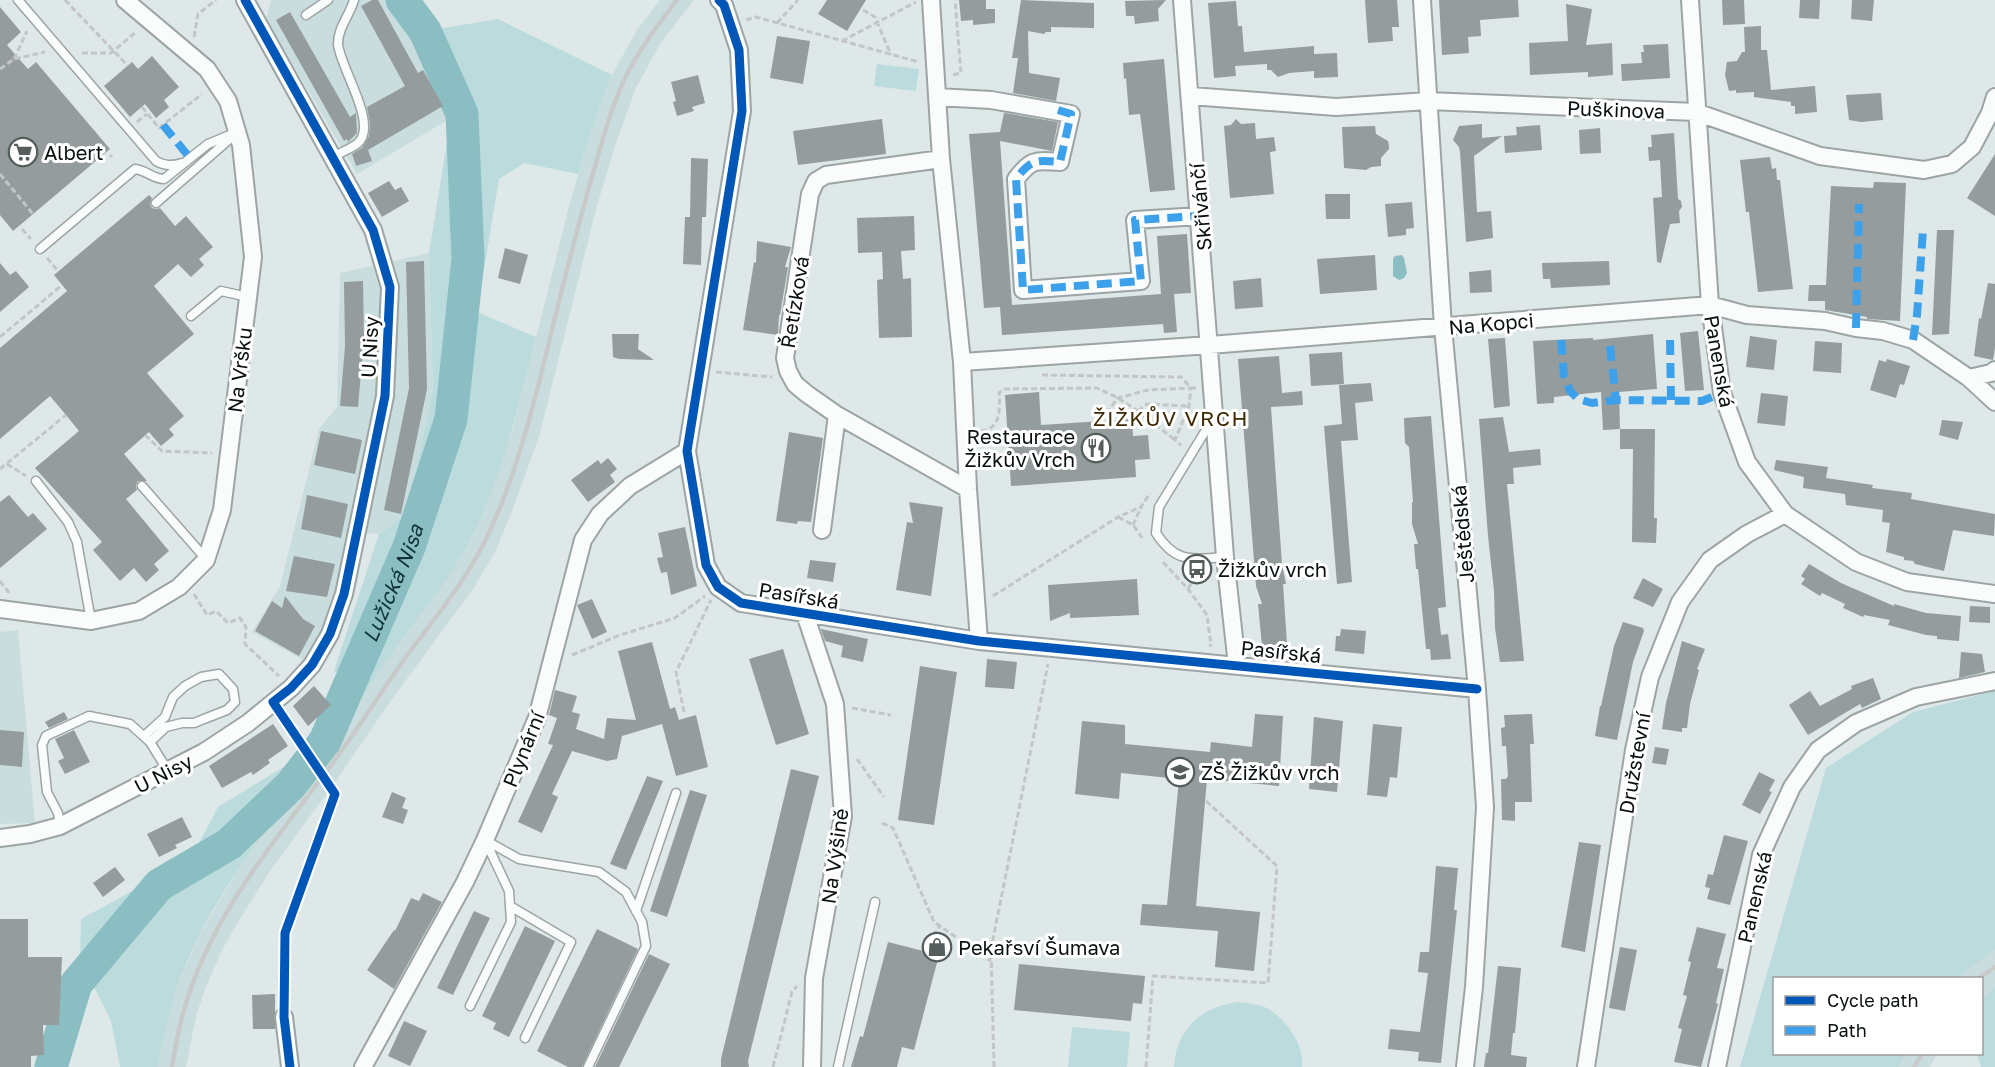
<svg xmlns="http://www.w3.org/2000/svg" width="1995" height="1067" font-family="'Golos Text',sans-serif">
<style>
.built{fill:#caddde}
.green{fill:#bbdbdd}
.water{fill:#8abec2}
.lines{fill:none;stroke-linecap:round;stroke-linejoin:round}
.river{stroke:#8abec2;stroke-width:33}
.building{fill:#959c9d}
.service-casing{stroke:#9da4a4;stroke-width:11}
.minor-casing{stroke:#9da4a4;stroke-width:20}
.path{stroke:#c4c6c6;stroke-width:3;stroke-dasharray:6 3;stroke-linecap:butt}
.service{stroke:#fafcfc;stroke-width:8}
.minor{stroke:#fafcfc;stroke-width:16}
.rail{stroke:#c8caca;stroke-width:4.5}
.quiet{stroke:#3ca1ea;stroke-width:8;stroke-dasharray:15 8;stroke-linecap:butt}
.cycleway-casing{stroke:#fff;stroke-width:13}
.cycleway{stroke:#0057b8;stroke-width:9}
.labels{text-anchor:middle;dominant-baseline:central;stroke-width:6;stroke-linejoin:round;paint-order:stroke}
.street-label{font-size:20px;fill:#0a1010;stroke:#fff}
.poi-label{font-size:20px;fill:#0a1010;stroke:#fff;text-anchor:start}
.neighbourhood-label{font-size:21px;letter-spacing:1.5px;fill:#3e2802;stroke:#fff}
.water-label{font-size:21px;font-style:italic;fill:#0f3336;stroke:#fff}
</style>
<rect width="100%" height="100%" fill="#dee8e9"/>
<path class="built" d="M271,0H389L414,33L450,108L451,118L357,174L266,19Z
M660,0H694L660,44L636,88L616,143L596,209L539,437L509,519L495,552L475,586L385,709L338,778L270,871L241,917L222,950L206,987L196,1016L186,1067H158L170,1009L181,977L198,938L218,903L247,855L316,763L363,693L452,571L470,540L484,509L513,429L570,202L590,134L612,75L637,30Z
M429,253L433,389L406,515L379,534L357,533L312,665L252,632L280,586L319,429L337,407L340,273Z
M18,630L35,823L0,824V632Z
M1995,950V987L1982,999V978H1960L1965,972Z
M1906,1054H1937L1930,1067H1899Z"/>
<path class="green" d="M498,19L612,75L590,134L578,174L524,163L499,179L477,312L536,337C519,405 503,476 470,540C450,580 419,615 393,652C366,689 342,727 315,764C265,831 210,899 180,979C170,1008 164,1037 158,1067H120L111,1021L95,989L80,966L81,919L191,859L218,807L310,751L345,675L334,671L379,534L406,515L433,389L429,253L451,118L450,108L414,33Z
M877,64L919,69L916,91L874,86Z
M1995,691V950L1965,972L1960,978H1774V1054H1906L1899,1067H1740L1826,768L1913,712Z
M1995,987V1067H1981L1977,1054H1982V999Z
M1238,1002C1248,1003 1261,1004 1270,1010C1288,1022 1304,1045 1302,1067H1174C1176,1029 1201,1007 1238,1002Z
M1072,1027L1130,1032L1127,1067H1068Z"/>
<path class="water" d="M1402,255L1404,258L1407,273L1404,278L1399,280L1393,276V259L1395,256Z"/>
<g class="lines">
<path class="river" id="s1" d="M51,1067L76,984L159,885L229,844L291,785L325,741L409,547L451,419L468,259L462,114L425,31L402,0"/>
</g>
<path class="building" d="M372,0H378L418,73L423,70L443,106L368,150L372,161L356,166L352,154L362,148L369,136L370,123L367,107L405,86L361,6Z
M827,0H866L847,31L818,14Z
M959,0H986V9H995V23L973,25V20L961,21Z
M1021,0L1094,3V28L1051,27V32H1046L1044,34L1028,31L1029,73L1060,78L1056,101L1013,93L1018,58H1012Z
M1166,0L1158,9L1159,21L1135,24L1134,16H1126L1125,1Z
M1365,0H1397L1399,27H1392L1393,41L1368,43Z
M1439,0H1518L1519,17L1480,20L1481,36L1468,37L1469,53L1442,55Z
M1722,0H1744L1745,24L1723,25Z
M1800,0H1820L1819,19L1799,18Z
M1852,0H1874L1872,21L1851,19Z
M1236,1L1238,26H1242L1244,52L1314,46V54L1337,53L1338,77L1314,78V71L1289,73L1278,77L1271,70H1267V64L1235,66L1236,76L1214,78L1208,3Z
M1566,4L1592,9L1586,45L1612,43L1613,75L1588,77V72L1530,75L1529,43L1568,41Z
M0,7L21,32L7,45L28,69L36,62L110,149L13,231L0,215Z
M290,12L350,117L356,113L357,133L348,142L347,139L344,141L276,20Z
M1761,26V50H1767L1771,90L1815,86L1817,112L1795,114V106H1791V102L1754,97V92L1736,93V90L1729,91L1725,75L1727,62L1737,61L1742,52H1745L1744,27Z
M777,36L810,41L803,84L770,78Z
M1668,44L1670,78L1622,81L1621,64L1642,63L1641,52H1644L1643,45Z
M152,56L179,87L164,100L169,107L156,118L145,104L130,117L104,86L132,62L138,69Z
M1164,59L1175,190L1150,192L1140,114L1129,115L1126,78L1124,79L1123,63Z
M698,75L705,103L692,107L694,111L677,116L673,102L676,101L671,82Z
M1881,93L1883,120L1861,122L1849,120L1846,95Z
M1004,113L1058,122L1052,151L1000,141L1012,305L1161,294L1157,236L1187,234L1191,293L1174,294L1177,332L1164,333L1163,324L1002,335L1000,307L984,308L969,134L1000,132Z
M882,119L886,154L798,165L793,131Z
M1236,119L1241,124L1255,123L1256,139L1274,137L1276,151L1270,152L1274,194L1230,198L1224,126L1231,125Z
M1482,124V138L1502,136L1474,156L1477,212L1491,211L1493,238L1466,242L1460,152L1459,147L1453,140L1459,126Z
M1540,125L1542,150L1505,153L1504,136L1517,135L1516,127Z
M1375,126L1376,134L1388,141L1389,146V149L1381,158V166L1371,167L1366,170L1344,168L1342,127Z
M1600,128L1601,153L1580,154L1579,130Z
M1674,133L1678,199L1681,201L1682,207L1679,211L1680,223L1670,224L1661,263L1657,262L1653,198L1662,197L1660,160L1649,161L1648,147H1652L1651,135Z
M1995,154V216L1967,198Z
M1770,157L1772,169L1776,168L1777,180H1780L1793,289L1758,292L1749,212H1746L1740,160Z
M691,158L708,159L706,217H702L701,265L683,264L685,217H690Z
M389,181L395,190L401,187L409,201L382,217L368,193Z
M1874,182L1906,183L1900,321L1867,319V317L1825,310V301H1808L1809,285H1826L1831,186L1873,188Z
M1325,194H1350V219H1326Z
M149,195L152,198L150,204L152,208L157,209L160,208L175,226L186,216L213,247L199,259L204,265L191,277L178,264L154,286L194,334L147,373L184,416L169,429L174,435L161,446L149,432L124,454L147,481H138L136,485L137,490L126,499L169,551L154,564L159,570L146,582L134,568L120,581L93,550L102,542L35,468L79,431L66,415L50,396L0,439V348L67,291L54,275Z
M1412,202L1414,228L1406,229V235L1388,237L1385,204Z
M914,216L915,250L901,251L903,279L911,278L912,337L879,338L877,280L883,279L882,252L858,253L857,218Z
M1937,230H1954L1949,334L1932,335Z
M757,241L791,247L785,267H788L780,315H779L778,335L743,330L754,262L756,263Z
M505,248L528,255L520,284L498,278Z
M1375,255L1377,290L1320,294L1317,259Z
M424,261L427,389L401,514L384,510L409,388L406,262Z
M1609,261L1610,285L1551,288L1550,279H1543L1542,263Z
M0,263L10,275L16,271L29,287L0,312Z
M1491,270L1492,292L1470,293L1469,272Z
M1261,278L1263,307L1235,309L1233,281Z
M363,281L364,339L358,407L340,406L345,346L344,282Z
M1988,283L1995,284V348L1993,360L1974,356L1979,318L1981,319Z
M1698,331L1704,390L1685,391L1680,333Z
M612,334H639L638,349L654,360L619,359L613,357Z
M1653,334L1657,389L1619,392L1620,429L1603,430L1601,392L1554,397V403L1537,404L1533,341L1593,338V340Z
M1750,336L1777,340L1774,370L1746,367Z
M1505,338L1510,406L1494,408L1488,339Z
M1815,341L1842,343L1841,373L1813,371Z
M1342,352L1344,384L1311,386L1309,354Z
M1279,356L1282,393L1302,391L1303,405L1271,407L1282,564L1286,584H1283L1287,644L1262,646L1258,604H1262L1256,586L1238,359Z
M1887,359L1910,366L1904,385L1900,384L1896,398L1870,390L1879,360L1886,362Z
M1371,383L1373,401L1355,403L1358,440L1341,441L1352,582L1337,584L1324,426L1342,424L1339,385Z
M1039,392L1041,425L1132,419L1133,436L1148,435L1150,459L1135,460L1136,477L1011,486L1005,395Z
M1761,393L1788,396L1785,426L1757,423Z
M1431,416L1446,607L1438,608L1441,635L1448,634L1451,659L1431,660L1430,649H1426L1418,569H1416L1414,544H1418L1412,524V502H1413L1409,447L1405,443L1404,418Z
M1503,417L1509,452L1540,449L1541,465L1513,468L1514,484H1507L1524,661L1500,662L1495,628L1494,591L1488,536L1479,419Z
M1942,420L1963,422L1958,440L1939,435Z
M1620,429H1655L1654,518H1657L1656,543L1632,542L1633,449H1620Z
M321,431L362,440L355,474L314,465Z
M789,432L823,438L811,522L798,521L797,524L776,521Z
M608,458L617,469L610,475L615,482L588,502L571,480L598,460L601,464Z
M1776,460L1828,467L1826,478L1873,485L1872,488L1912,493L1911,499L1995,514L1994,536L1953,530L1944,571L1915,564L1913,561L1904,560V557L1886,552L1890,523L1882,522L1883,510L1846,505L1845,494L1803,488L1804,477L1774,470Z
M9,495L28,517L33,513L47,529L0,568V502Z
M307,495L348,504L341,538L301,529Z
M909,502L943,507L931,596L896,590L907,522L913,523Z
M685,527L697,586L671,595L667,572L661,573L657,558L663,557L658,533Z
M294,556L335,564L327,597L286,591Z
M810,560L836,563L833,582L807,578Z
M1809,564L1841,583L1894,606V604L1926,613L1961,616L1959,641L1937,639V636L1926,635L1888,625L1890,620L1864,615L1863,617L1843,608L1845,604L1822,593L1820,596L1801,584L1805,579L1801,576Z
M1643,578L1663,589L1653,607L1633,598Z
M1137,579L1139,615L1070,618V613L1050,621L1048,585Z
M285,596L303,619L315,626L299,656L255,631L272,601L282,608Z
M592,599L607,632L592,639L577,605Z
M1970,606L1990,607V623L1969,622Z
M1623,622L1643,628L1644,631L1633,662L1617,740L1595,736L1600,706H1601L1614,646Z
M821,629L868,639L863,662L841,657L843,646L825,641Z
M1341,629L1366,631L1364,654L1335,651L1336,636H1340Z
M1682,641L1705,649L1697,669L1699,670L1690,704L1687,728H1682V732L1662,729L1666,703Z
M652,642L670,709L675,707L679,720L696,715L708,767L676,776L662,724L622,736L617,759L607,761L572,751L552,794L558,797L542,833L518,822L553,745L548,744L557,718L549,715L555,690L577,696L572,712L580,714L576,729L604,739L607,718L636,720L618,651Z
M783,649L809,734L776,745L749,659Z
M1961,652L1982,654L1985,672L1959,678Z
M987,659L1017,662L1014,689L985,687Z
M920,666L957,672L934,825L898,820Z
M1873,678L1881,699L1862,708L1860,704L1808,735L1789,705L1810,691L1820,706L1852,689L1851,686Z
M314,686L331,705L308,726L293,706Z
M64,712L68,719L49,728L45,722Z
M1255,714L1283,716L1279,786L1207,779L1196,906L1260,912L1254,971L1215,967L1218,931L1140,925L1142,904L1167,905L1179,779L1121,773L1119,799L1075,794L1082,721L1125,725V744L1210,752L1211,742L1252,747Z
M1532,714L1534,744H1530L1532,802H1515V821L1502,820L1501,779H1506L1508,776L1506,746H1502L1501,728L1505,727L1504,715Z
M1314,717L1343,721L1337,792L1309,789Z
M273,724L288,746L268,760L270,763L253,775L251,772L222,788L209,766Z
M1373,724L1402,727L1397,778L1390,777L1387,797L1367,795Z
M0,730L24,732L22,767L0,765Z
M74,730L90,762L65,774L58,761L64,758L55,739Z
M1655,747L1669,749L1666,765L1652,763Z
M791,769L819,776L748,1061L749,1067H721V1059Z
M1759,772L1775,780L1769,791L1772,792L1760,814L1742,805Z
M647,776L663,781L626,870L610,864Z
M690,790L707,795L667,917L650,911Z
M392,792L406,798L402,808L408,810L403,824L382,817Z
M182,817L192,837L175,845L177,848L159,857L147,834Z
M1724,835L1748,841L1730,905L1707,899L1710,888L1705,887L1708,874L1713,875Z
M1579,842L1601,845L1585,952L1561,947Z
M1436,866L1458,868L1454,910H1457L1441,1063L1418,1061L1419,1052L1388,1049L1390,1029L1420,1032L1428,973L1418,972L1420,952H1429Z
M115,867L125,880L103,897L93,883Z
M423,893L442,902L394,989L367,970L394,930L395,931L411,898L419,901Z
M474,911L490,918L453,995L437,988Z
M0,919H28V957H62L59,1025H43L44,1055L31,1056V1067H0Z
M525,926L555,941L509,1037L493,1029L496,1023L482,1016Z
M1697,927L1726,934L1717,968L1724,969L1716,1003L1718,1004L1701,1067L1674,1062L1682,1029L1678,1028L1687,996L1683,995L1691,962L1688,961Z
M597,929L638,949L582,1067H568L537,1051Z
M888,942L939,955L914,1050L902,1047L897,1067H851L860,1036L863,1037Z
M1620,947L1637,950L1625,1011L1609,1008Z
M649,954L670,964L619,1067H595Z
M1019,964L1145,976L1142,1004L1133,1003L1131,1021L1014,1010Z
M1498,966L1521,968L1515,1033H1513L1511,1055L1527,1057L1526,1067H1484L1486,1053H1488Z
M275,994V1029H253L252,995Z
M404,1021L427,1031L410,1066L388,1056Z"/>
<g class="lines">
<g class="service-casing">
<path id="service" d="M18,0L156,161C165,166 172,166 182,163
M306,15L328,0
M332,157C340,153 350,149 357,144C380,126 340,68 338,44C338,27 350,15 354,0
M156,203L232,137
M40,249L135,169C146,170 153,179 164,179L208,144L237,132
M191,316L221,291L248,297
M1212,420L1159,507L1156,533C1176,564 1192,559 1225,557
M36,481L68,522L77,542L91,621
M142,486L206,559
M144,736L165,717L173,697L185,686L201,677L219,674L233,689L235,702L227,710L209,717L194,723H182L166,727L150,742
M60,826L58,813L47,792L42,745L46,736L89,716L130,724L150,742L168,771
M510,906L571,942L525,1038
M636,911L676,793
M470,1006L511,922L509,891L485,840L519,859L599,872L626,892L642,922L646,946L588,1067
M838,1067L875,902"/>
</g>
<g class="minor-casing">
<path id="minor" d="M719,0L724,5L739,50L742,111L687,451L706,565L718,587L741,603L979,641L1477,689
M931,0L941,159L962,362L968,489L979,641
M1182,0L1225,557L1237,665
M1422,0L1443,327L1477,689L1485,807L1474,987L1465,1067
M1690,0L1710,305L1722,393L1747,462L1785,514L1856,562L1907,582L1995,594
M1191,96L1336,107L1428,101L1696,112L1820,156L1924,170L1952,164L1972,147L1990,113L1995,97
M937,97L991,100L1071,114L1060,162C1036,160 1031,159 1016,179L1023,290L1141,281L1135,220L1200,216
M941,159L826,175L816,181L810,194L785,358L788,371L795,384L807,394L837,415L968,489
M962,362L1210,345L1710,305L1747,315L1825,321L1856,328L1883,331L1913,340L1969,378L1995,402
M1969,378L1991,373L1995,370
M822,530L837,415
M0,609L91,621L139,611L179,587L206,560L222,510L253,257L241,145L228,101L207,69L125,0
M805,614L835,704L843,816L814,978L812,1067
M0,838L30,834L60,826L204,752L248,723L291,688L312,665L330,634L344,594L385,396L390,287L373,230L245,0
M284,1017L290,1067
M363,1067L465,882L485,840L537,718L583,540L600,514L630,486L687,451
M1586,1067L1634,750L1650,677L1680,602L1710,560L1747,534L1785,514
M1717,1067L1761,855L1792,787L1818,750L1856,723L1916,697L1995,681"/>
</g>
<path class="path" d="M65,0L128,66
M863,10L875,17L891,55
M746,20L756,17L919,62
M777,23L798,0
M194,37L198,14L216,0
M842,41L916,2
M82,53H111L136,32
M14,59L27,31
M0,69L14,59L45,52
M953,75L961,73L955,0
M142,107L159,128L202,94
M137,122L147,114
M110,155L112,157
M0,174L33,214
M22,229L31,239
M47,258L58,271
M0,337L62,285
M716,372L772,377
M1042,375L1181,377L1191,388H1196
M1138,411L1147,404L1188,406
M1106,413L1118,398L1148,390L1191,388L1189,406L1175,440L1181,445
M981,431C1001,429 1000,409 999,393L1004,389L1097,388L1118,398L1138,411L1175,440
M145,435L162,451L212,453
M7,464L26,476
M0,469L66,415
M1118,517L1133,525L1143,539
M1133,525L1141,507
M1163,562L1188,589L1207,615L1211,645L1209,646
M0,581L10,594
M1188,589L1196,575L1206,573L1211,575
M194,594L207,615L216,611L228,623L240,618L246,627L245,644L279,676
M993,596L1118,517L1141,507L1150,493
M572,655L620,635L675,618L705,596
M852,708L891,715
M684,712L676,672L711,600
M857,759L884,797
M882,823L893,828L934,922L991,961
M923,951L940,926
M773,1067L792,992L797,986
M994,1067L991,949L1048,664
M1146,1067L1153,976L1268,983L1277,866L1205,800"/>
<use href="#service" class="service"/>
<use href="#minor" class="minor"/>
<path class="rail" d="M1979,978L1995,967
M172,1067C175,1049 178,1031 183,1014C207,923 270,846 326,772C355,734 380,693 408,654C434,619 463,584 483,545C510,492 526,433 541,375C557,309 573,242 592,177C601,145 610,111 624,80C638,51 657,26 677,0
M1914,1067L1922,1054"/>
<path class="quiet" d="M1058,110L1071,114L1060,162C1036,160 1031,159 1016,179L1023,290L1141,281L1135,220L1200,216
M163,125L190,158
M1856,328L1859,204
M1561,340L1564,375L1570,391L1578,399L1592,403L1616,400L1702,401L1722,393
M1670,340L1671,400
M1913,340L1917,315L1923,230
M1610,346L1616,400"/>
<g class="cycleway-casing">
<path id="cycleway" d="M245,0L373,230L390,287L385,396L344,594L330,634L312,665L291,688L273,702L335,794L285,933L284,1017L290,1067
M719,0L724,5L739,50L742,111L687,451L706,565L718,587L741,603L979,641L1477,689"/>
</g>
<use href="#cycleway" class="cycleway"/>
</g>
<defs>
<g id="supermarket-ring" transform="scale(1.5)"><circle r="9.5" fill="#fff" stroke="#545c5c" stroke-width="1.5"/><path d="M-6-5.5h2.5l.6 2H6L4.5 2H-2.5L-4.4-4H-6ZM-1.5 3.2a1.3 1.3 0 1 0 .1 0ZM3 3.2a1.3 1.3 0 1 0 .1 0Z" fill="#545c5c"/></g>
<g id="restaurant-ring" transform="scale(1.5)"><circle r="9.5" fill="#fff" stroke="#545c5c" stroke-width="1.5"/><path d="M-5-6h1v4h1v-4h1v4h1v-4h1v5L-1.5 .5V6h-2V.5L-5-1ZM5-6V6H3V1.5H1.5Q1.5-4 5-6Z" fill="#545c5c"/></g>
<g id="bus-ring" transform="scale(1.5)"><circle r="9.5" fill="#fff" stroke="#545c5c" stroke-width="1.5"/><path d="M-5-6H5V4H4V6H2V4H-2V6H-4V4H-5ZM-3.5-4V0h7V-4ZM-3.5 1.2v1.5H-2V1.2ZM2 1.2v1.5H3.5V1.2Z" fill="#545c5c"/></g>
<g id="school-ring" transform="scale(1.5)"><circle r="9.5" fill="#fff" stroke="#545c5c" stroke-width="1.5"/><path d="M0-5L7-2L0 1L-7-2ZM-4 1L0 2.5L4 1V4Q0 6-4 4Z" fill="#545c5c"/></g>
<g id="shop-ring" transform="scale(1.5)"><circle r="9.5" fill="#fff" stroke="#545c5c" stroke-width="1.5"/><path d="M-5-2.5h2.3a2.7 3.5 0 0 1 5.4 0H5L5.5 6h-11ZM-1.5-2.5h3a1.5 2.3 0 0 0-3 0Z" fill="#545c5c"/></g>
</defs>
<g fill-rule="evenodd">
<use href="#supermarket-ring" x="23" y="152"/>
<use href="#restaurant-ring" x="1096" y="448"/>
<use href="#bus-ring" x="1197" y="569"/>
<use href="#school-ring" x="1180" y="772"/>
<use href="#shop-ring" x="937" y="947"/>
</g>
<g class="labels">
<g class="street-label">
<text transform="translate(1616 109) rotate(2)">Puškinova</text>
<text transform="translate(1200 207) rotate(-95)">Skřivánčí</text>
<text transform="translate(794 302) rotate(-81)">Řetízková</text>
<text transform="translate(1491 323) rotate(-5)">Na Kopci</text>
<text transform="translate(369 347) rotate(-87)">U Nisy</text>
<text transform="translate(1720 361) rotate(80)">Panenská</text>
<text transform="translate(239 370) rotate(-83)">Na Vršku</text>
<text transform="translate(1462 534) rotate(-95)">Ještědská</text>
<text transform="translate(799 595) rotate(9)">Pasířská</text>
<text transform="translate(1281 651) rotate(6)">Pasířská</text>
<text transform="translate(523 749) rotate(-68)">Plynární</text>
<text transform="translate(1634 763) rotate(-80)">Družstevní</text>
<text transform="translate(163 773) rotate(-27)">U Nisy</text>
<text transform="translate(834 856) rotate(-82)">Na Výšině</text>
<text transform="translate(1754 897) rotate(-77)">Panenská</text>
</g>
<g class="poi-label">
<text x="44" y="152">Albert</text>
<text x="1075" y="436" text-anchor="end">Restaurace<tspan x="1075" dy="23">Žižkův Vrch</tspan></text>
<text x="1218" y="569">Žižkův vrch</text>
<text x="1201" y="772">ZŠ Žižkův vrch</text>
<text x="958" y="947">Pekařsví Šumava</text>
</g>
<g class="neighbourhood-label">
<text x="1171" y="418">ŽIŽKŮV VRCH</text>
</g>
<g class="water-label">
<text stroke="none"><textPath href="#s1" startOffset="610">Lužická Nisa</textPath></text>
</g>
</g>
<rect x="1773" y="977" width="210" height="78" fill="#ffffff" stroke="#9d9f9f" stroke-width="1.5"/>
<rect x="1785" y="996" width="30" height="9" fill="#0057b8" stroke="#9d9f9f" stroke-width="1.5"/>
<text x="1827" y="1007" font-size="18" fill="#0a1010">Cycle path</text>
<rect x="1785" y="1026" width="30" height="9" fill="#3ca1ea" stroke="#9d9f9f" stroke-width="1.5"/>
<text x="1827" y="1037" font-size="18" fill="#0a1010">Path</text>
</svg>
